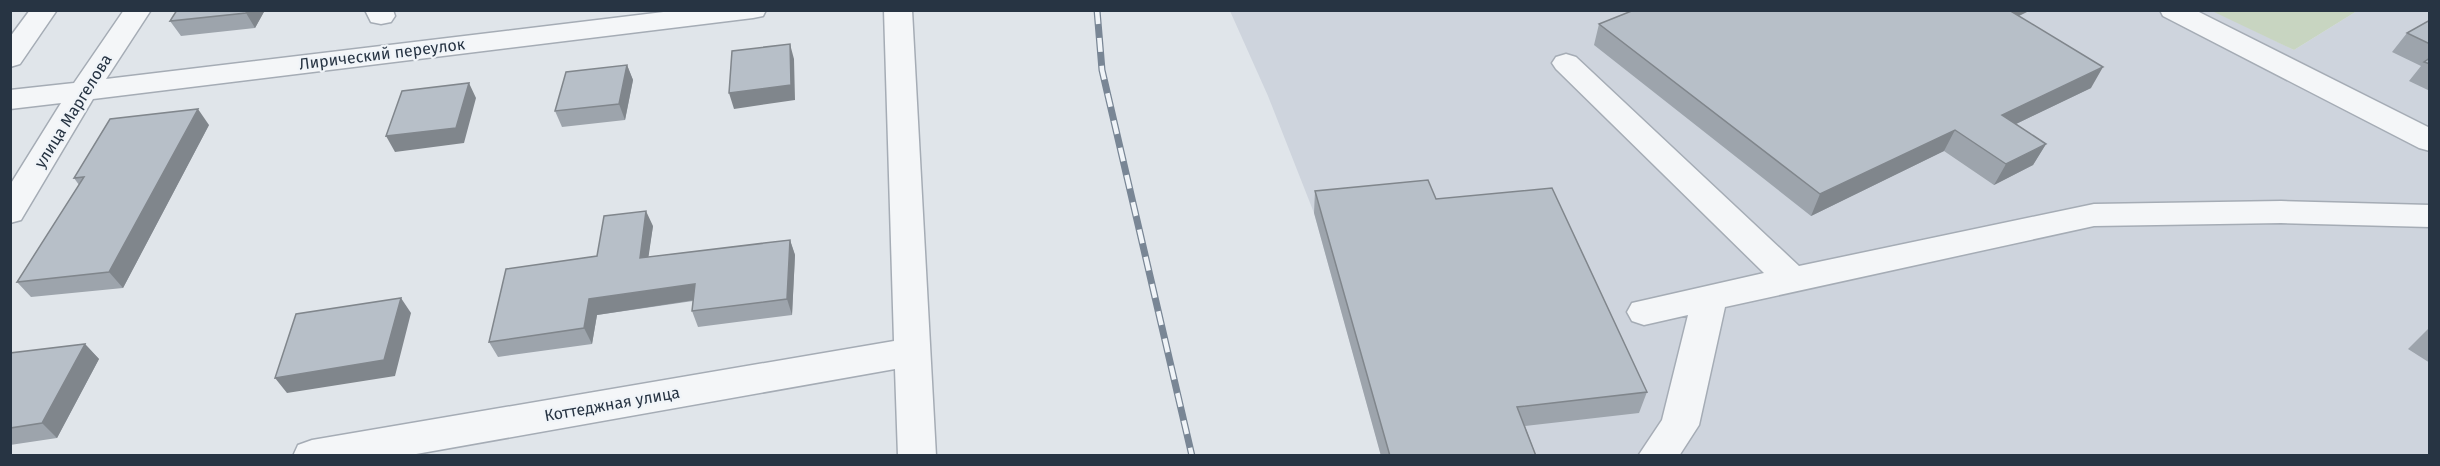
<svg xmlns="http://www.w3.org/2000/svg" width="2440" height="466" font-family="'Fira Sans',sans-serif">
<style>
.built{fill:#ced4dd}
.green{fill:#c8d5c1}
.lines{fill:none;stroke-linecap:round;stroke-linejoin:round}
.minor-casing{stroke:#a5acb5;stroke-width:3}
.minor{fill:#f4f6f8;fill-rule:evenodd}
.rail-casing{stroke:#798695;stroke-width:7}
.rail{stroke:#f0f4f8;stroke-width:4.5;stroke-dasharray:14;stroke-linecap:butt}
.wall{fill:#9da4ac}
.shaded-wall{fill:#80868c}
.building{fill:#b7bfc8;stroke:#80868c;stroke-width:1.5}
.labels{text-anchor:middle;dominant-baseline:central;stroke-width:4.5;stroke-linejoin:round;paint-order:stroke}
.street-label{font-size:16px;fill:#273443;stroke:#f0f4f8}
</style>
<rect width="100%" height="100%" fill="#e0e5ea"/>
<path class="built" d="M2212,10L2294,50L2357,11H2429V455H1381L1314,213L1268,96L1230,11Z"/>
<path class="green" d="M2212,11H2357L2294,50Z"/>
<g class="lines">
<g class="minor-casing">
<path id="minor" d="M30,10H57L20,64L10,67V37Z
M124,10H151L106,79L680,10H766L763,16L753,18L93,99L21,220L10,223V185L61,103L10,109V90L74,83Z
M365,10H393L395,16L391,22L381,24L371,22Z
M884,10H912L936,456H898L895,369L405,456H293L298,445L312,440L894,341Z
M2160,10H2195L2430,128V151L2419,148L2163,16Z
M1566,54L1576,57L1799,266L2094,204L2281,201L2430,205V227L2281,223L2094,226L1725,307L1699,425L1679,456H1638L1662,420L1688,315L1644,325L1632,321L1627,312L1632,303L1764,273L1556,69L1552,63L1556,57Z"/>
</g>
<use href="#minor" class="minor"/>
<g class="rail-casing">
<path id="rail" d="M1097,10L1102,70L1192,456"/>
</g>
<use href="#rail" class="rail"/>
</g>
<path class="wall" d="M177,10H265L255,28L181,36L170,21Z
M1634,10H2031L2019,16L2091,88L2016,124L2046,144L2033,165L1994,185L1944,151L1811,216L1594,45L1599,24Z
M2430,20V91L2409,81L2421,66L2392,52L2407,33Z
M627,65L633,80L625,120L562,127L555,111Z
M209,125L123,288L31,297L17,282L79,185L74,178Z
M1315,191L1436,199L1647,392L1639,413L1525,426L1536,456H1381L1314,213Z
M653,226L648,257L790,240L795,255L792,315L698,327L692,311L693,301L597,315L592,344L498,357L489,342L597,256Z
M2430,327V363L2408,349Z
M85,344L99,359L57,438L10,445V353Z"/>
<path class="shaded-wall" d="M247,10H265L255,28L246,13Z
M2002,10H2031L1993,28Z
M790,44L794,59L795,100L734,109L729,93Z
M627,65L633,80L625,120L619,104Z
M2103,67L2091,88L1991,136L2002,115Z
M469,83L476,98L464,143L395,152L386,136Z
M198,109L209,125L123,288L109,272Z
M1955,130L1944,151L1811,216L1820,194Z
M2046,144L2033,165L1994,185L2006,164Z
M646,211L653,226L646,274L640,258Z
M790,240L795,255L792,315L787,299Z
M695,284L701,299L597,315L592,344L584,328L589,299Z
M401,298L411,313L395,376L287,393L275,378Z
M85,344L99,359L57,438L42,423Z"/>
<path class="building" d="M177,10H247L246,13L170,21Z
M1634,10H2009L2103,67L2002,115L2046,144L2006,164L1955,130L1820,194L1599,24Z
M2430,20V44L2407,33Z
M790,44L791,85L729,93L732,51Z
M2430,58V64L2424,62Z
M627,65L619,104L555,111L566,72Z
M469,83L456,128L386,136L402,91Z
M198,109L109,272L17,282L84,177L74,178L110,119Z
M1428,180L1436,199L1552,188L1647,392L1517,407L1536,456H1390L1315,191Z
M646,211L640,258L790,240L787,299L692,311L695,284L589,299L584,328L489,342L506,269L597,256L604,216Z
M401,298L384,360L275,378L296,314Z
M85,344L42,423L10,428V353Z"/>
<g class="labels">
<g class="street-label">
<text transform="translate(382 54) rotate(-7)">Лирический переулок</text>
<text transform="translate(73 111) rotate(-58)">улица Маргелова</text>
<text transform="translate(612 404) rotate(-10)">Коттеджная улица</text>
</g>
</g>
<rect width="2440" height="466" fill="none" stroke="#273443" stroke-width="24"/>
</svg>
